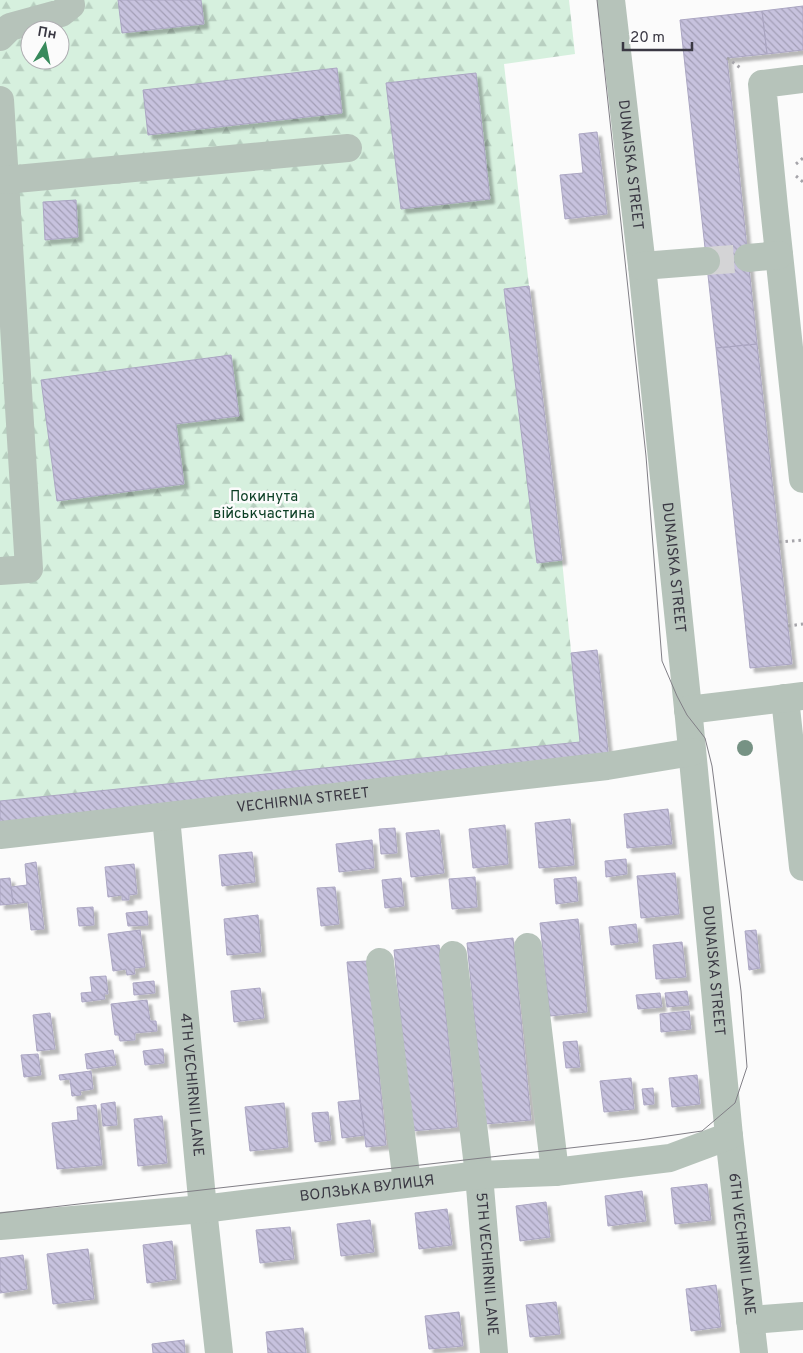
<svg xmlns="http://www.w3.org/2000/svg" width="803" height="1353" font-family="Overpass,sans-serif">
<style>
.forest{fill:url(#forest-firs);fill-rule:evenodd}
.building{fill:url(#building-back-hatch);stroke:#aba6c2;filter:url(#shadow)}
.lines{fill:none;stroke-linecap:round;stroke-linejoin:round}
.minor-tunnel{stroke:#d4d4d6;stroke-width:28;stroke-dasharray:28 14;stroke-linecap:butt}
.path{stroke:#a6a5aa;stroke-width:3;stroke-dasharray:2.5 4;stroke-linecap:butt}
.minor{stroke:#b6c3ba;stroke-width:28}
.tram{stroke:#817f86;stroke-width:1}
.tree{fill:#769284}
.labels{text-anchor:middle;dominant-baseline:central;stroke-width:5;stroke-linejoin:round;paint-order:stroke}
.street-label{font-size:15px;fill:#3a3843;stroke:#fbfbfb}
.park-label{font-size:15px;fill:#0a3d23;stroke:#fbfbfb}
</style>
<defs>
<pattern id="forest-firs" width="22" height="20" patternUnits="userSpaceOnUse" patternTransform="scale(1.25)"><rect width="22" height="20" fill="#d6f0de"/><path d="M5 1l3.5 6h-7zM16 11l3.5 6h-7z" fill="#b8cfc0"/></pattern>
<pattern id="building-back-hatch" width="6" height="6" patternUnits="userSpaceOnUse" patternTransform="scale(1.25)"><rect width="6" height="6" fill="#c7c2de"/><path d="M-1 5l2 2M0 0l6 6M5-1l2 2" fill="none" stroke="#a39fb6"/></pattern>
<filter id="shadow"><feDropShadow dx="4.5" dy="4.5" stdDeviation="1" flood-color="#0004"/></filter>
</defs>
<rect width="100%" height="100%" fill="#fbfbfb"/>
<path class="forest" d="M0,0H569L575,54L504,64L529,286L504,289L537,562L562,560L580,742L0,801ZM30,30H60V60H30Z"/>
<path class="building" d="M118,0H201L204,24L122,33Z
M803,6V50L767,54L762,11Z
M762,11L767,54L727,58L757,344L716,348L680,20Z
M337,68L342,113L148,135L143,90Z
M476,73L490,199L401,209L386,83Z
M597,132L607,214L565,219L560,175L583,173L579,134Z
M76,200L78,237L45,240L43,202Z
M529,286L562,560L537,563L504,289Z
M757,344L792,664L750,668L716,348Z
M231,355L239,416L176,424L184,484L57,501L41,380Z
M597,650L609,761L0,822V801L580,742L571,653Z
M668,809L672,844L627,848L624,814Z
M570,819L574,865L539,868L535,823Z
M505,825L508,864L473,868L469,829Z
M395,828L397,853L381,854L379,829Z
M439,830L444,873L411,877L406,833Z
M372,840L374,868L339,872L336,844Z
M252,852L255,882L222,886L219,855Z
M626,859L627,874L606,877L605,861Z
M36,862L44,929L31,930L28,902L13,904L11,887L27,885L25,864Z
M134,864L137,894L129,895V900H122V895L108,897L105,867Z
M675,873L679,914L641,918L637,876Z
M475,877L477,907L452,909L449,879Z
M576,877L578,901L556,904L554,879Z
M10,878L13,904L0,905V879Z
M401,878L404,906L385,908L382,880Z
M335,887L339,924L321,926L317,888Z
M93,907L94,925L79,926L77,908Z
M147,911L148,925L128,926L126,913Z
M258,915L261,952L227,955L224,919Z
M578,919L587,1012L550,1016L540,923Z
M636,924L638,942L611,945L609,927Z
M140,930L145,967L134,968L135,974L127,975L126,969L113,971L108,934Z
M756,930L760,968L749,970L745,931Z
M513,938L531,1120L485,1124L467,943Z
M682,942L686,977L656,979L653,945Z
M439,945L457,1127L412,1131L394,950Z
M368,961L386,1145L366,1147L360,1100L347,962Z
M106,976L108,994H104L105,999L82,1002L81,993L92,992L90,977Z
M154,981L155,993L134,995L133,983Z
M260,988L264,1018L234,1022L231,991Z
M687,991L689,1005L667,1007L665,993Z
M660,993L662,1007L638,1009L636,995Z
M147,1000L150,1021H156L157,1031L135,1033V1040L120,1041L119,1035H115L111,1004Z
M689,1011L691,1029L661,1032L660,1014Z
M50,1013L55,1049L37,1051L33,1015Z
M577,1041L580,1067L566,1068L563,1042Z
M160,1049H163L164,1063L145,1065L143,1051Z
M113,1050L116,1065L87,1069L85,1054Z
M38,1054L41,1075L24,1077L21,1055Z
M91,1071L93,1089L80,1091L81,1095L72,1096L70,1079L60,1080L59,1075Z
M697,1075L700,1104L672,1107L669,1078Z
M631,1078L634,1109L604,1112L600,1081Z
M653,1088L654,1104L644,1105L642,1089Z
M360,1100L365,1135L342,1138L338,1102Z
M115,1102L117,1125L103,1126L101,1104Z
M284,1103L288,1147L250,1151L245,1107Z
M96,1105L102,1165L57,1169L52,1123L78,1120L77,1107Z
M328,1112L331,1140L315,1142L312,1113Z
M162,1116L167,1163L138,1166L134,1119Z
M707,1184L711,1220L675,1224L671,1188Z
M642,1191L646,1221L608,1226L605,1196Z
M546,1202L550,1237L520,1241L516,1206Z
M447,1209L452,1245L419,1249L415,1213Z
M370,1220L374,1252L341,1256L337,1224Z
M290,1227L294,1259L260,1263L256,1230Z
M172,1241L176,1279L147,1283L143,1245Z
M88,1249L94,1299L53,1304L47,1254Z
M23,1255L27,1289L0,1293V1258Z
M716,1285L721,1327L691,1331L686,1289Z
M556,1302L560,1334L530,1337L526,1305Z
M459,1312L463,1346L429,1349L425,1316Z
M303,1328L306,1353H268L266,1332Z
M184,1340L185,1353H153L152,1344Z"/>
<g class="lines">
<path class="minor-tunnel" d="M706,261L748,258"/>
<path class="path" d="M727,58L742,69
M796,164L803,158
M796,176L803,182
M779,542L803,540
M788,626L803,624"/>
<g class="minor">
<path id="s1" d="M611,0L642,266L689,718L729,1136L754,1353"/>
<path d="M0,37L10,27L61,13L71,5L70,0"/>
<path d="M803,79L762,84L774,207L803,479"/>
<path d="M0,100L29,569L0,571"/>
<path d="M5,180L348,148"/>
<path d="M748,258L779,255"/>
<path d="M642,266L706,261"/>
<path d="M785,698L803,867"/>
<path d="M688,710L803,696"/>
<path id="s2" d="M166,817L203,1209L219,1353"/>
<path id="s3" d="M0,835L607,766L692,752"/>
<path d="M528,947L555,1172"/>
<path id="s4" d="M453,955L479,1175L494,1353"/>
<path d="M380,962L407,1183"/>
<path id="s5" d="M0,1226L203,1209L479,1175L555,1172L670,1158L729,1136"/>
<path d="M750,1320L803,1316"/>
</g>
<path class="tram" d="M0,1213L640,1140L702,1131L735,1103L747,1067L741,991L712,766L705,738L687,715L677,696L662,661L646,456L597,0"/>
</g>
<circle class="tree" cx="745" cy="748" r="8"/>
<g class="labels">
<g class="street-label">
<text stroke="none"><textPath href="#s1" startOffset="166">DUNAISKA STREET</textPath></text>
<text stroke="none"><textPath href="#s1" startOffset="571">DUNAISKA STREET</textPath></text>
<text stroke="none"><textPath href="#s3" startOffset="305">VECHIRNIA STREET</textPath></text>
<text stroke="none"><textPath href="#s1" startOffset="976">DUNAISKA STREET</textPath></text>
<text stroke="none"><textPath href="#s2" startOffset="269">4TH VECHIRNII LANE</textPath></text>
<text stroke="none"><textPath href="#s5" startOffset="369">ВОЛЗЬКА ВУЛИЦЯ</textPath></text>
<text stroke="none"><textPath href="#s1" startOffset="1251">6TH VECHIRNII LANE</textPath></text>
<text stroke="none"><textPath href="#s4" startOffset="311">5TH VECHIRNII LANE</textPath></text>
</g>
<g class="park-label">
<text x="264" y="497">Покинута<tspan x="264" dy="17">військчастина</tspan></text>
</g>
</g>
<g transform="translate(45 45) rotate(10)"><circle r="24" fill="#fbfbfb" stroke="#aeadb1"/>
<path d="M0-4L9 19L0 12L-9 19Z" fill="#388a5c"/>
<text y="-8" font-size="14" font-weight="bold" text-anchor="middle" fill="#3a3843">Пн</text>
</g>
<path d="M623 42v8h69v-8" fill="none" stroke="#3a3843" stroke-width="2.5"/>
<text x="630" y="42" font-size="15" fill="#3a3843" stroke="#fbfbfb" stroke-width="4" paint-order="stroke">20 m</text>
</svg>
